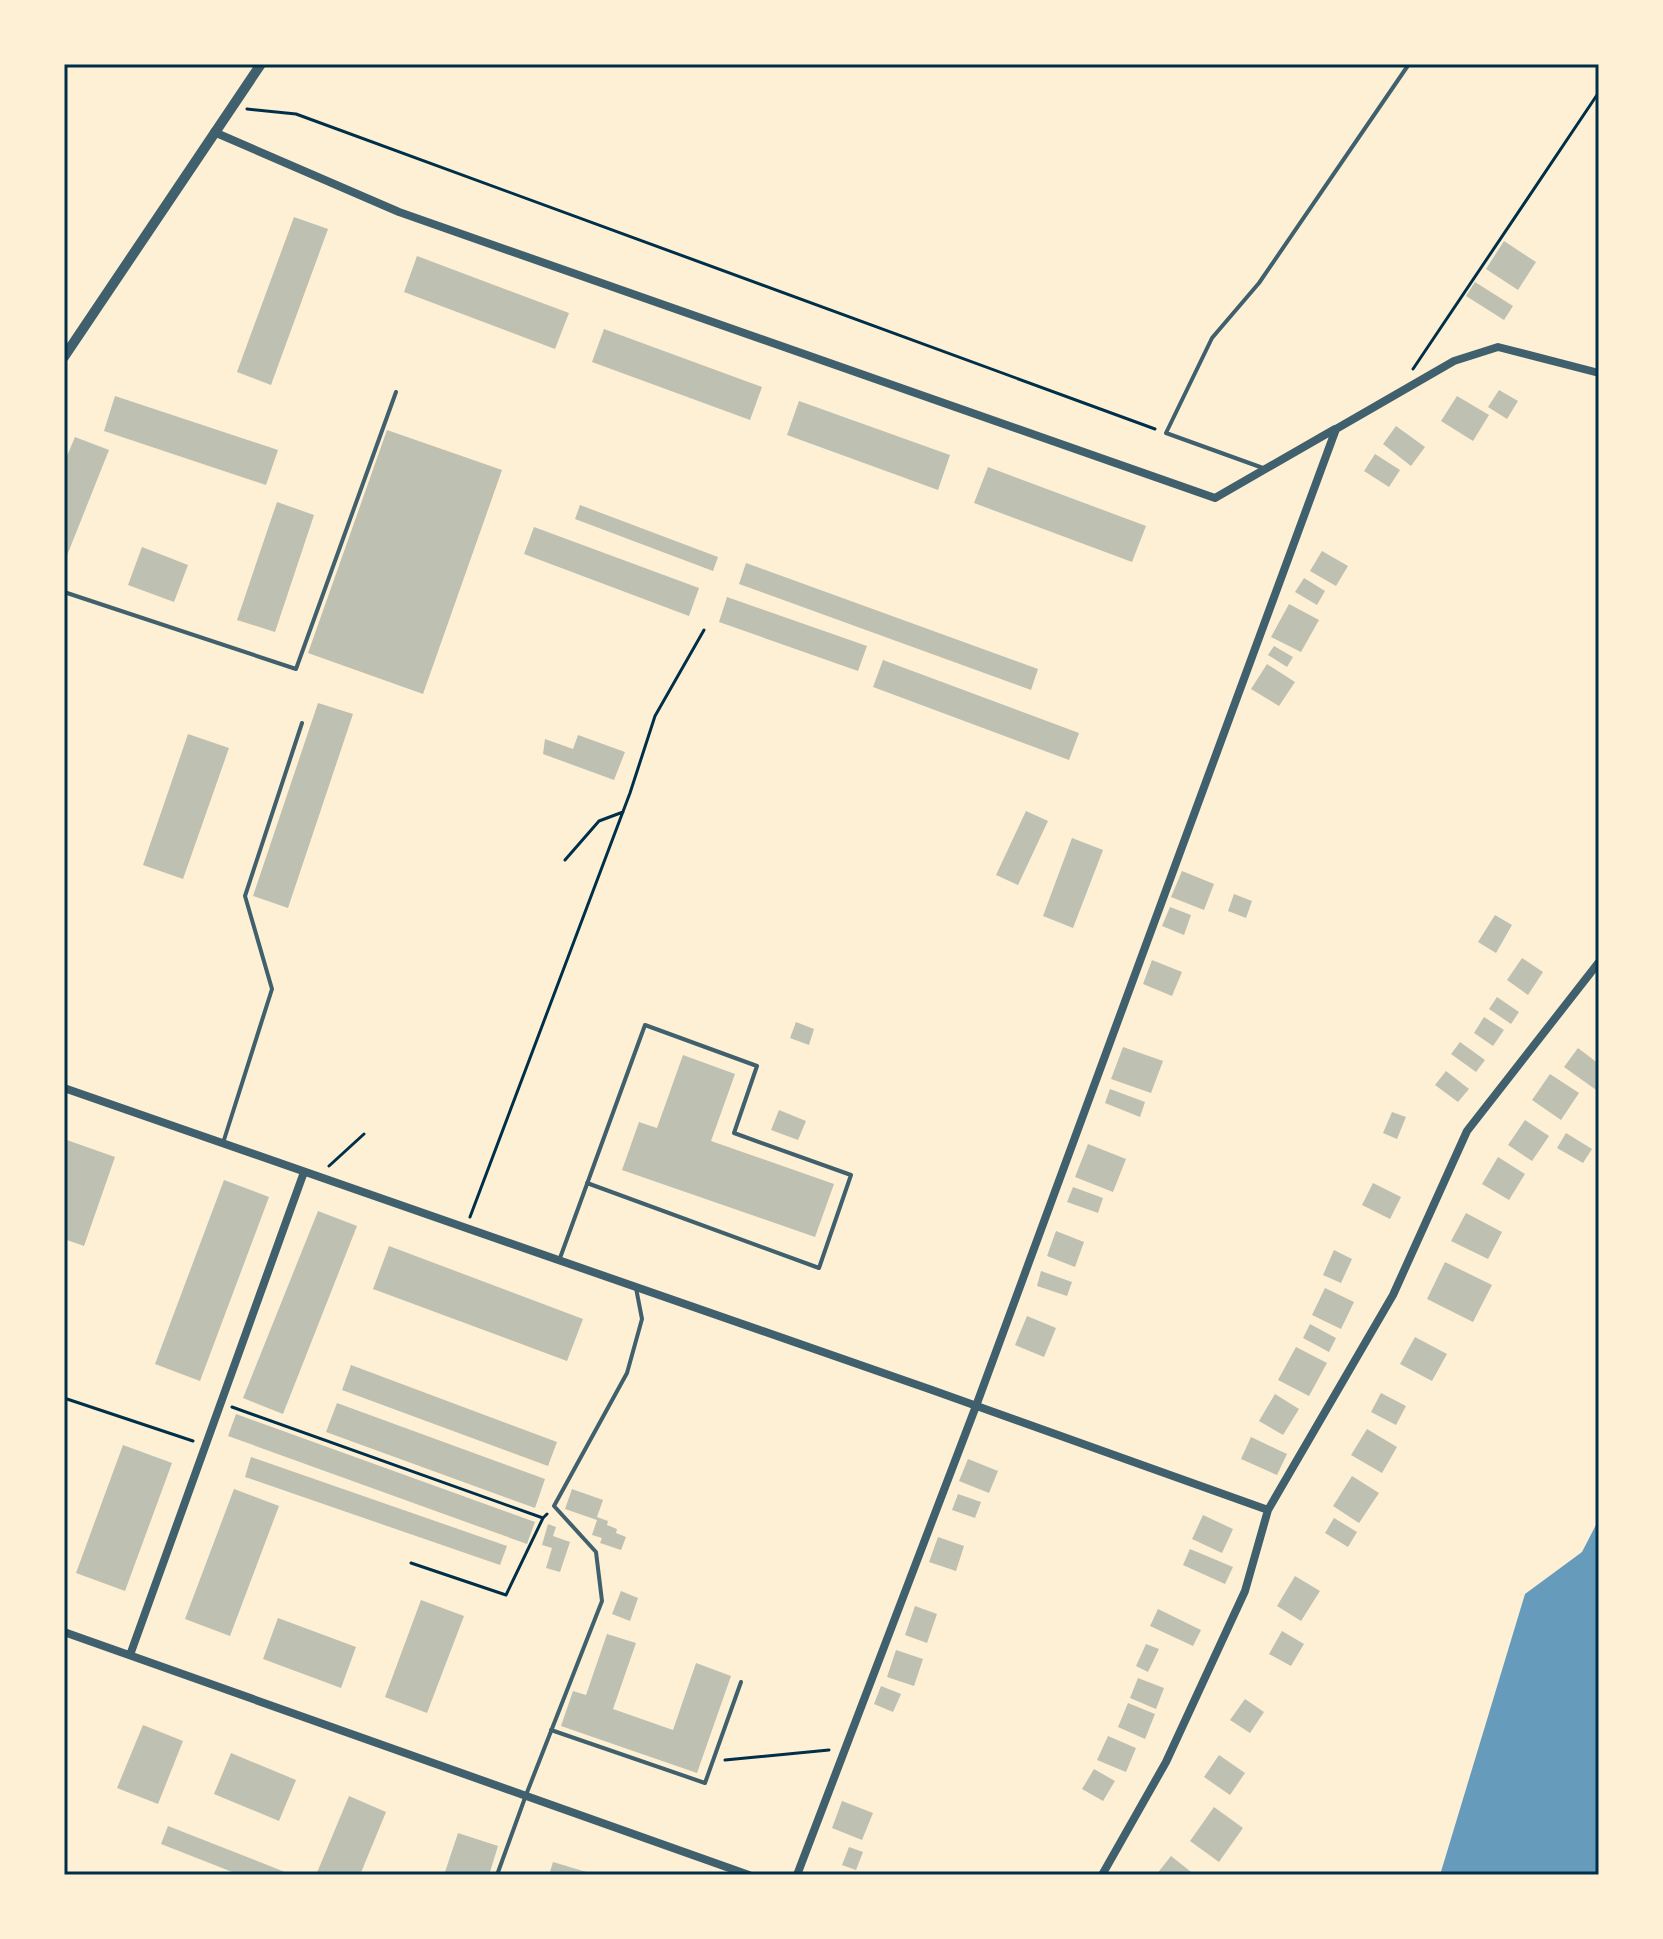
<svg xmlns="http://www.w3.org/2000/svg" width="1663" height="1939" font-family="'Times New Roman',serif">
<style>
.water{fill:#669bbc}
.building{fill:#bec0b2}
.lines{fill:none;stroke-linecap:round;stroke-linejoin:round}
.path{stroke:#003049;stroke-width:3}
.service{stroke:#3f606c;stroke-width:4}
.minor{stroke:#3f606c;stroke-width:8}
.tertiary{stroke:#3f606c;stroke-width:10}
.neatline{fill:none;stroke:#003049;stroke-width:3}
</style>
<rect width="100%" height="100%" fill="#fdf0d5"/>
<path class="water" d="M1599,1519V1875H1440L1525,1594L1582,1552Z"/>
<path class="building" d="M294,217L328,229L271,385L237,372Z
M1504,241L1536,262L1518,290L1486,269Z
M417,256L569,313L555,349L404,292Z
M1475,282L1513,306L1504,320L1466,296Z
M604,329L762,387L750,420L592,362Z
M1499,390L1518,401L1507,419L1488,407Z
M115,396L278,450L266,485L104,431Z
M1457,396L1489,415L1473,441L1441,421Z
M799,401L950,455L938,490L787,435Z
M1396,426L1425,447L1411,466L1383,444Z
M387,430L502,470L423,694L308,653Z
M75,437L109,450L64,563V463Z
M1375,454L1400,470L1389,487L1364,471Z
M988,467L1146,526L1132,562L974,503Z
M277,502L314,515L275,632L237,620Z
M580,505L718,557L713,571L575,519Z
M534,527L699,588L689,616L524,554Z
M142,547L188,565L174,602L128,585Z
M1322,551L1348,566L1336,586L1310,571Z
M746,563L1038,669L1031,690L739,584Z
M1304,578L1325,591L1317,605L1295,592Z
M727,597L867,646L858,671L719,622Z
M1289,604L1319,620L1301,652L1271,637Z
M1274,646L1293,657L1287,667L1268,655Z
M883,660L1079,733L1069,760L873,687Z
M1267,664L1295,682L1279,706L1251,689Z
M318,703L353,714L288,908L253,896Z
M188,734L229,748L183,879L143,865Z
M578,735L625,752L614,780L543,754L545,739L573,749Z
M1026,811L1048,821L1018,885L996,875Z
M1072,838L1103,850L1073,928L1043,916Z
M1182,871L1214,884L1204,910L1171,897Z
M1234,894L1252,901L1246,918L1228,911Z
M1170,907L1191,915L1184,935L1162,926Z
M1495,915L1512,925L1496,953L1478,942Z
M1522,958L1543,972L1528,995L1507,980Z
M1152,960L1182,972L1172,996L1143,984Z
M1497,997L1519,1012L1511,1024L1489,1009Z
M1484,1017L1504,1030L1493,1046L1474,1033Z
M796,1022L814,1029L809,1045L790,1038Z
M1460,1042L1485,1060L1476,1072L1451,1054Z
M1123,1047L1163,1061L1151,1093L1111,1079Z
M1578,1048L1599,1064V1092L1564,1067Z
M683,1055L735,1074L711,1141L834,1184L815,1237L622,1170L639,1122L657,1128Z
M1446,1071L1469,1089L1458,1102L1435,1085Z
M1550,1074L1579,1093L1561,1120L1532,1100Z
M1110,1089L1145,1102L1140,1117L1105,1103Z
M779,1110L806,1121L798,1140L771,1130Z
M1392,1112L1406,1117L1397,1139L1383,1133Z
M1525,1120L1549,1136L1532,1161L1508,1145Z
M1566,1133L1592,1149L1583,1163L1557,1148Z
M64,1139L115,1157L84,1246L64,1239Z
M1088,1144L1126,1159L1113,1192L1075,1177Z
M1498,1157L1525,1174L1509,1200L1482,1184Z
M224,1180L269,1197L200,1381L155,1364Z
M1373,1183L1401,1197L1390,1219L1362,1205Z
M1073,1187L1103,1198L1098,1213L1067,1202Z
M318,1211L357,1226L283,1414L243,1398Z
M1466,1213L1502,1232L1488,1259L1451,1241Z
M1056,1231L1084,1242L1075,1267L1047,1256Z
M389,1246L583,1319L567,1361L373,1289Z
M1334,1250L1352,1259L1341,1283L1323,1275Z
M1445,1262L1492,1285L1473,1322L1427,1299Z
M1041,1271L1072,1282L1067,1296L1037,1286Z
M1325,1288L1354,1302L1341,1329L1312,1315Z
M1027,1316L1056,1328L1044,1357L1015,1345Z
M1310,1324L1336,1338L1329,1352L1303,1338Z
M1415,1337L1447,1354L1432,1381L1400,1364Z
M1296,1347L1327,1363L1309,1396L1278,1380Z
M351,1365L557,1442L548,1466L342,1390Z
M1381,1393L1406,1406L1396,1425L1371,1412Z
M1275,1394L1299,1409L1283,1435L1259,1421Z
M337,1403L545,1479L535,1508L326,1432Z
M236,1414L535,1522L527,1544L228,1436Z
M1367,1429L1397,1447L1382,1473L1351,1455Z
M1251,1437L1287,1454L1277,1475L1241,1459Z
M123,1445L172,1463L125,1591L76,1573Z
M251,1457L507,1546L500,1565L245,1477Z
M968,1459L998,1471L989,1493L959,1481Z
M1352,1476L1379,1493L1359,1523L1333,1506Z
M234,1489L279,1506L230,1636L185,1619Z
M572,1489L603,1500L597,1517L608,1521L607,1525L617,1529L616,1533L626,1537L621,1550L600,1543L602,1538L592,1535L597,1520L565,1509Z
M958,1494L981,1502L975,1518L952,1510Z
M1203,1515L1233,1529L1222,1553L1192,1539Z
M1334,1518L1357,1532L1348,1547L1325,1533Z
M548,1524L556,1527L553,1536L570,1542L560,1572L546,1568L552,1548L542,1545Z
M938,1537L964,1546L956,1571L929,1562Z
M1190,1549L1233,1567L1225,1584L1183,1565Z
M1295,1576L1320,1591L1301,1621L1277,1606Z
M621,1591L638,1598L630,1621L612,1614Z
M421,1600L464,1616L427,1713L385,1697Z
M915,1606L937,1614L927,1643L905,1635Z
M1158,1609L1201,1630L1193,1646L1150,1626Z
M278,1618L356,1647L341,1688L263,1659Z
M1282,1631L1304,1644L1291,1666L1269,1654Z
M607,1634L636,1643L613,1709L673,1730L696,1663L731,1676L697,1773L561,1726L573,1691L586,1695Z
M1146,1644L1159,1649L1148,1672L1136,1666Z
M896,1650L923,1659L914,1686L887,1677Z
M1138,1678L1164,1688L1156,1709L1130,1698Z
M881,1686L901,1694L893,1712L874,1704Z
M1245,1699L1264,1712L1250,1733L1230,1720Z
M1128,1703L1155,1714L1145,1739L1118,1727Z
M143,1725L183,1741L158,1804L117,1788Z
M1108,1736L1136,1748L1126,1772L1097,1760Z
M231,1753L296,1780L279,1821L214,1794Z
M1219,1755L1245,1773L1230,1795L1204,1777Z
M1094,1769L1115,1781L1103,1801L1082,1789Z
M349,1796L386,1812L360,1875H316Z
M842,1801L873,1813L862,1840L832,1828Z
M1214,1807L1243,1828L1219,1862L1190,1841Z
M168,1826L285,1872L284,1875H240L161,1844Z
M458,1833L498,1846L489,1875H444Z
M849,1847L863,1852L856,1870L842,1865Z
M1171,1856L1195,1875H1156Z
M553,1862L593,1874V1875H549Z"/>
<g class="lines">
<path class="path" d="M247,109L296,114L1155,429
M1413,369L1599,92
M565,860L599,821L623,812
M329,1166L364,1134
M470,1217L630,793L655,716L704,630
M64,1398L193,1441
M232,1407L543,1518L547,1514
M411,1563L506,1595L543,1518
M725,1760L829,1750"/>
<path class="service" d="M1263,468L1166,433L1212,338L1259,283L1409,64
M64,592L296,669L396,392
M223,1143L272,989L245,896L302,723
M560,1258L645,1025L757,1066L734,1133L851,1175L819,1268L587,1183
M551,1730L705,1783L741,1682
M497,1875L526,1795L602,1601L596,1552L554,1506L627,1373L642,1319L636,1288"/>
<path class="minor" d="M214,132L399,212L1215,498L1335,429
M64,1088L932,1390L1268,1510
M64,1632L749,1875
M130,1655L304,1172
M797,1875L976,1406L1336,429L1454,361L1498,347L1599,373
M1102,1875L1166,1762L1245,1591L1268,1510L1393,1295L1467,1131L1599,962"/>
<path class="tertiary" d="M64,357L261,64"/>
</g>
<rect width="1663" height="1939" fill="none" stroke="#fdf0d5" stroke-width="132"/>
<rect x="66" y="66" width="1531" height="1807" class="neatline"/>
</svg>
